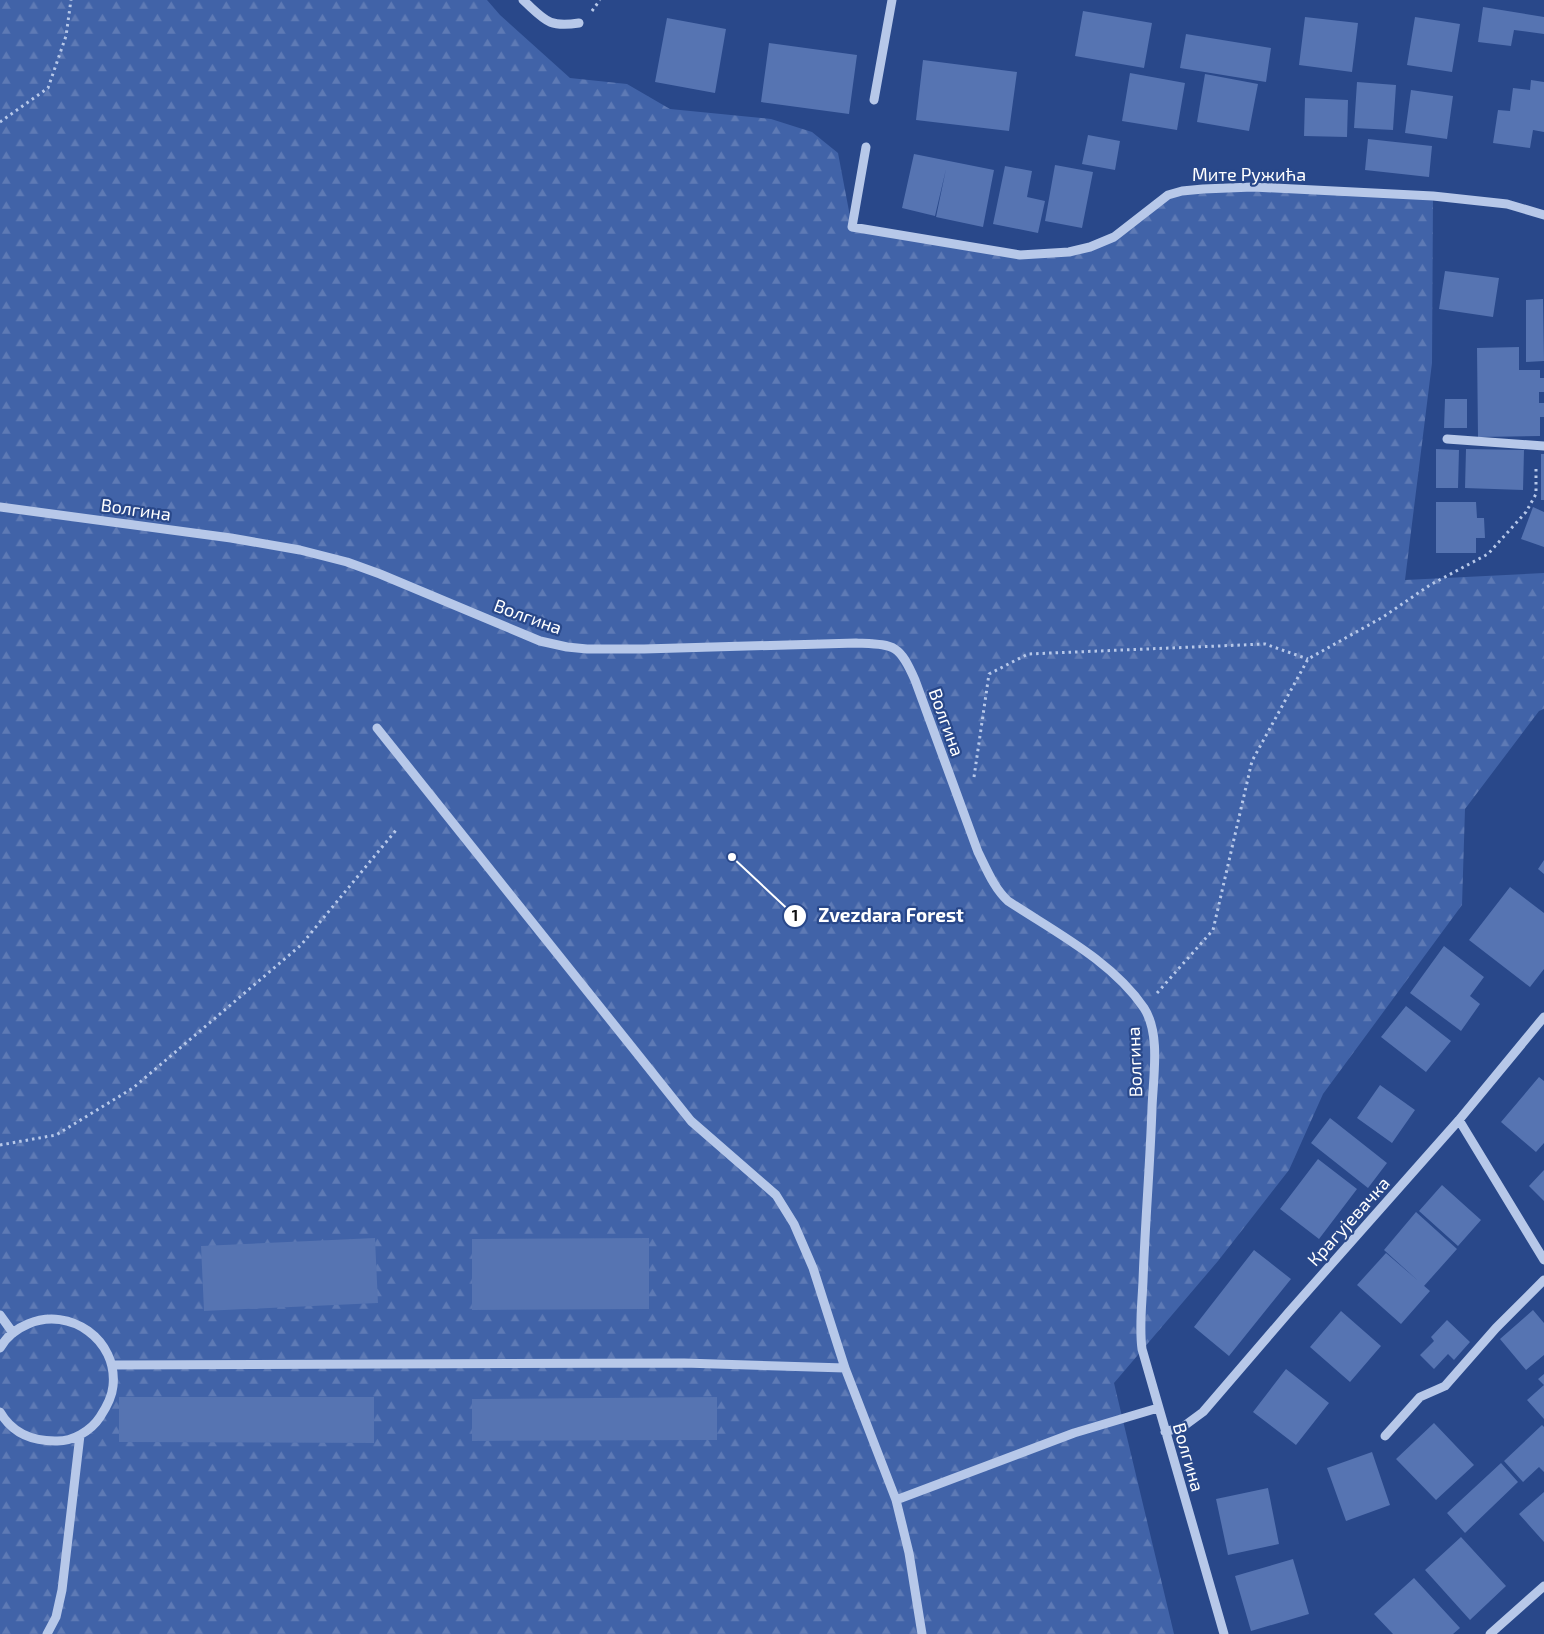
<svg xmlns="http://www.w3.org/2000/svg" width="1544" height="1634" font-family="'Exo 2',sans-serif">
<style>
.forest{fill:url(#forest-firs)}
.building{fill:#5674b2}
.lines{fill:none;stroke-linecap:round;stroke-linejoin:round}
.path{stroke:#b7c8e9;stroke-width:3;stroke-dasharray:2.5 4;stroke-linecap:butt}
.minor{stroke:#b7c8e9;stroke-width:9}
.labels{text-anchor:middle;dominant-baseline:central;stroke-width:4.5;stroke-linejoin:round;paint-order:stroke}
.street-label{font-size:18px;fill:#fff;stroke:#29488a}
.leader{fill:none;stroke:#fff;stroke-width:2}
.callout-dot{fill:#fff;stroke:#29488a;stroke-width:2}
.mark-label{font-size:15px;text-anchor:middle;font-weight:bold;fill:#111}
.callout-label{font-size:19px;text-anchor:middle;font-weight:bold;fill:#fff;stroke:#29488a;stroke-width:4.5;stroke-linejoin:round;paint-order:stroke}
</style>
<defs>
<pattern id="forest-firs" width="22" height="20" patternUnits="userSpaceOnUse" patternTransform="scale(1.25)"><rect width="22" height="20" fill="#4163a8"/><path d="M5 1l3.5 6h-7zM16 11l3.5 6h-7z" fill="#5e7ab5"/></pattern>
</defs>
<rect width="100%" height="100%" fill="#29488a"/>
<path class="forest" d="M0,0H487L500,15L570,78L627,84L670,109L771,119L812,132L838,153L852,227L1020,255L1092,248L1168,195L1203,189L1433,196L1432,363L1405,580L1544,573V709L1539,711L1465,809L1462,905L1323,1094L1289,1170L1218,1261L1114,1383L1174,1634H0Z"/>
<path class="building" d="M1483,7L1544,17V34L1514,30L1511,46L1478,42Z
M1083,11L1152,23L1144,68L1075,56Z
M1305,17L1358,23L1352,72L1299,65Z
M1415,17L1460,24L1452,72L1407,65Z
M667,18L726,29L715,93L655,82Z
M1186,34L1271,48L1266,82L1180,68Z
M769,43L857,55L849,114L761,102Z
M923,60L1017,72L1009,131L916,120Z
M1130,73L1185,83L1177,130L1122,121Z
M1205,74L1258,84L1249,131L1197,122Z
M1531,80L1544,82V132L1533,130L1530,148L1493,143L1498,110L1510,111L1513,88L1530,90Z
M1357,82L1396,85L1393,130L1354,128Z
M1411,90L1453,96L1447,139L1405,133Z
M1305,98L1348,100L1347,137L1304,136Z
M1088,135L1120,141L1115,170L1082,164Z
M1368,139L1432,146L1429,177L1365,170Z
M914,154L994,170L983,227L936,217L946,169L935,216L902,208Z
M1055,165L1093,172L1082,228L1045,221Z
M1005,166L1032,171L1027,197L1045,201L1038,233L993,224Z
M1445,271L1499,278L1493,317L1439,309Z
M1543,299L1544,361L1526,362V300Z
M1519,347V370H1540V378H1544V392H1539V403H1544V417H1540V436L1478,437L1477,348Z
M1445,399H1467V428H1444Z
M1436,449L1459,450L1458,488H1436Z
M1466,449L1524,450L1523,490L1465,488Z
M1541,454H1544V500H1541Z
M1436,502H1476L1477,518H1484L1485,538H1476V553H1436Z
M1533,507L1544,512V547L1521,539Z
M1544,860V874L1538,869Z
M1510,887L1544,913V969L1530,987L1469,940Z
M1444,946L1484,977L1470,996L1480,1004L1461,1031L1410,993Z
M1406,1006L1451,1041L1426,1072L1381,1037Z
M1539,1077L1544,1081V1143L1536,1152L1501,1122Z
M1380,1085L1415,1110L1392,1143L1357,1118Z
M1330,1118L1387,1163L1368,1188L1311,1143Z
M1318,1159L1357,1189L1319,1239L1280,1209Z
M1544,1170V1201L1529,1186Z
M1442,1185L1481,1220L1458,1246L1419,1211Z
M1416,1212L1457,1249L1424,1286L1384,1250Z
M375,1238L378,1303L204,1311L201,1246Z
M649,1238V1309L472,1310V1239Z
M1254,1250L1291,1279L1229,1356L1194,1327Z
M1386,1253L1430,1291L1401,1324L1357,1285Z
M1533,1310L1544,1323V1355L1526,1370L1500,1339Z
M1341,1311L1381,1346L1350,1382L1310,1347Z
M1447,1320L1470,1342L1454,1360L1448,1354L1434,1369L1420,1355L1434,1341L1431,1337Z
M1286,1369L1329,1403L1296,1445L1253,1412Z
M1544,1374V1419L1527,1400L1544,1385L1538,1379Z
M119,1397H374V1443L119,1442Z
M717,1397V1440L472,1441V1399Z
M1434,1423L1474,1465L1436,1500L1396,1459Z
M1542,1425L1544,1427V1472L1539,1467L1523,1482L1504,1461Z
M1372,1452L1390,1505L1346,1521L1327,1468Z
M1501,1463L1518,1482L1465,1533L1447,1513Z
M1268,1488L1279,1544L1228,1555L1216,1499Z
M1544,1492V1542L1519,1514Z
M1461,1537L1506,1586L1470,1620L1425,1570Z
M1293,1559L1309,1614L1251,1631L1235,1576Z
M1414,1578L1460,1628L1453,1634H1393L1374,1614Z"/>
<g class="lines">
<path class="path" d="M592,11L600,0
M0,122L48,88L66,36L71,0
M974,777L989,674L1028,654L1265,644L1308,659
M1157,993L1213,930L1252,761L1308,659L1383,617L1430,585L1488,554L1526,512L1536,494V465
M0,1145L56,1135L133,1088L301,945L397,829"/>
<path class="minor" d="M523,0C545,20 548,28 579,23
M874,100L892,0
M866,147L852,227L1020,255L1069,252L1090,247L1114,237L1168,195L1182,191L1203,189L1253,187L1433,196L1507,204L1544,215
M1447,439L1544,446
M0,507L231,538L300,550L347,562L380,574L540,641L567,647L587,649H644L856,643C894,645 899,643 915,680L978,852C987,870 994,888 1008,901C1055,932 1112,961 1144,1008C1161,1034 1153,1078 1152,1108C1150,1166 1145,1224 1143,1281C1142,1304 1139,1327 1142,1349L1224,1634
M377,728L691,1121L776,1195L794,1224L813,1268L845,1368
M1459,1120L1544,1260
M0,1315L13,1333
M0,1348C6,1337 16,1329 28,1324C70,1306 118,1340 113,1386C112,1397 106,1408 100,1417C91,1431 72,1442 55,1441C32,1441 12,1433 0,1412
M112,1365L684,1363L845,1368L896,1500L909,1553L922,1634
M1165,1432L1184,1426L1203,1412L1289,1312L1459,1120L1544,1017
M1385,1436L1420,1397L1445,1386L1496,1328L1544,1280
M896,1500L1074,1433L1158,1408
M47,1634L56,1617L62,1590L80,1435
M1490,1634L1544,1586"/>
</g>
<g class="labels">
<g class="street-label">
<text x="1249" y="174">Мите Ружића</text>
<text transform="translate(136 509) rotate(8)">Волгина</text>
<text transform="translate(528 616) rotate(20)">Волгина</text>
<text transform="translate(947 722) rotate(70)">Волгина</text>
<text transform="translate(1134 1062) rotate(-92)">Волгина</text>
<text transform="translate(1348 1221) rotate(-48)">Крагујевачка</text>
<text transform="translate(1189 1457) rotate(74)">Волгина</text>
</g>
</g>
<path class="leader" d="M732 857L795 916"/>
<g class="callout-dot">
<circle cx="732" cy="857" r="5"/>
<circle cx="795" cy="916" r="12"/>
</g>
<g class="mark-label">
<text x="795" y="921">1</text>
</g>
<g class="callout-label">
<text x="891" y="922">Zvezdara Forest</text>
</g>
</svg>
